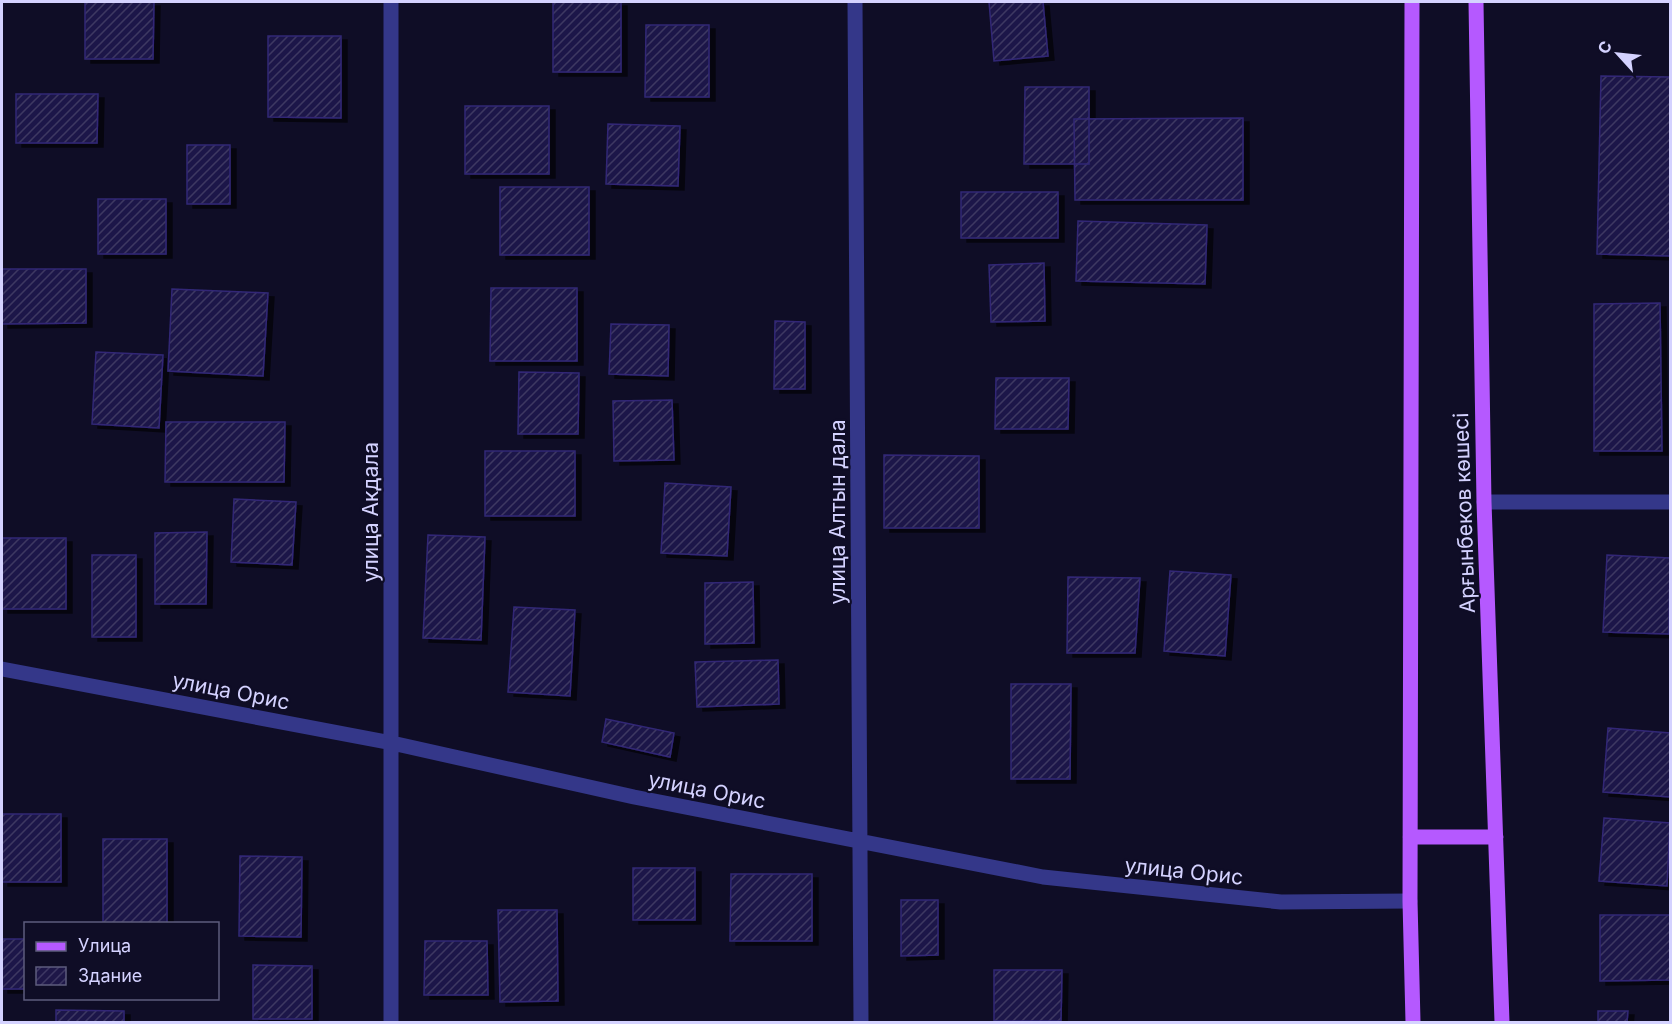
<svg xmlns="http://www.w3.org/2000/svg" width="1672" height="1024" font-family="Inter,sans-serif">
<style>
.building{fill:url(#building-hatch);stroke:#312876;stroke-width:1.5;filter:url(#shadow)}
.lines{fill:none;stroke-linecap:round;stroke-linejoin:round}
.minor{stroke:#343789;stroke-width:15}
.primary{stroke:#b559ff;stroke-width:15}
.labels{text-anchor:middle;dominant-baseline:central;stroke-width:4.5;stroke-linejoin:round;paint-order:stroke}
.street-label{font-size:21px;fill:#d4d2ff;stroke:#0f0d26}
</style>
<defs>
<pattern id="building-hatch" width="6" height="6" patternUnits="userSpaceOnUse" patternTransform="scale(1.5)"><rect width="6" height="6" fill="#1e1748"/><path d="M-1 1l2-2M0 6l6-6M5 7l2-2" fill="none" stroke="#3e3863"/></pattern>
<filter id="shadow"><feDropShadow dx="6" dy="4" stdDeviation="0" flood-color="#0009"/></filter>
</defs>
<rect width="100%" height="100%" fill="#0f0d26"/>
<path class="building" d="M85,2H154L153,59H85Z
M553,2H621V72H553Z
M989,2H1043L1048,56L994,61Z
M646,25H709V97H645Z
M268,36H341V118L268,117Z
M1601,76L1670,77V256L1597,254Z
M1025,87H1089V164H1024Z
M16,94H98L97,143H16Z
M465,106H549V174H465Z
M1243,118V200H1075L1074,119Z
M608,124L680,126L678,186L606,184Z
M187,145H230V204H187Z
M500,187H589V255H500Z
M961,192H1058V238H961Z
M98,199H166V254H98Z
M1078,221L1207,225L1205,284L1076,281Z
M1044,263L1045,321L991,322L989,265Z
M2,269H86V323L2,324Z
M491,288H577V361H490Z
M172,289L268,293L263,376L168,371Z
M1660,303L1662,451H1594V304Z
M775,321L805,322V389H774Z
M611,324L669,325L668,376L609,374Z
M96,352L163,355L159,428L92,424Z
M519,372L579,373L578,434H518Z
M996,378H1069L1068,429H995Z
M672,400L674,460L614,461L613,401Z
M166,422H285L284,482H165Z
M485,451H575V516H485Z
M884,455L979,456V528H884Z
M665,483L731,487L727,556L661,553Z
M234,499L296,502L292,565L231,562Z
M207,532L206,604H155V533Z
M428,535L485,537L481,640L423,638Z
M2,538H66V609H2Z
M92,555H136V637H92Z
M1607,555L1670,558L1669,634L1603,632Z
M1170,571L1231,575L1225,656L1164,651Z
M1068,577L1140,578L1135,653H1067Z
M753,582L754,643L705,644V583Z
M514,607L575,610L570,696L508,692Z
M778,660L779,704L697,707L695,662Z
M1011,684H1071L1070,779H1011Z
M606,719L674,733L670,757L602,742Z
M1608,728L1670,733V797L1603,792Z
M2,814H61V882H2Z
M1604,818L1670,823L1667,886L1599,881Z
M103,839H167V924H103Z
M240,856L302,857L301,937L239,936Z
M633,868H695V920H633Z
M731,874H812V941H730Z
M901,900H938V955L901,956Z
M498,910H557L558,1001L500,1002Z
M1600,915H1670V980L1600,981Z
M2,939H26V989H2Z
M425,941H487L488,995H424Z
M253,965L312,966V1019H253Z
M994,970H1062L1061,1021H994Z
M56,1010L124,1011V1022H56Z
M1598,1011H1628L1627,1022H1598Z"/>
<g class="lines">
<path class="minor" d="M391,2V1022
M855,2L861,1022
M1484,502H1670
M2,669L392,743L634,797L1043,877L1281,902L1410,901"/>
<path class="primary" d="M1412,2L1410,901L1413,1022
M1476,2L1484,502L1502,1022
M1410,837H1496"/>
</g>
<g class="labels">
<g class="street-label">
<text transform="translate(370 512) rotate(-90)">улица Акдала</text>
<text transform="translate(837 512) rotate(-90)">улица Алтын дала</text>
<text transform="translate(1464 513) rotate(-92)">Арғынбеков көшесі</text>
<text transform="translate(231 691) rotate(11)">улица Орис</text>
<text transform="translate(707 790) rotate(11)">улица Орис</text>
<text transform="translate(1184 871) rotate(6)">улица Орис</text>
</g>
</g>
<rect width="1672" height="1024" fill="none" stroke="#d4d2ff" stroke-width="6"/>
<rect x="24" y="922" width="195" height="78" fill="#0f0d26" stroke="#5e5c7d" stroke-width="1.5"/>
<rect x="36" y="942" width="30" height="9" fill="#b559ff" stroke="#5e5c7d" stroke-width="1.5"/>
<text x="78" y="952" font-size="18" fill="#d4d2ff">Улица</text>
<rect x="36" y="967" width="30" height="18" fill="url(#building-hatch)" stroke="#5e5c7d" stroke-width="1.5"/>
<text x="78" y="982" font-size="18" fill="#d4d2ff">Здание</text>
<g transform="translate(1618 54) rotate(297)" stroke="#0f0d26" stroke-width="4.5" paint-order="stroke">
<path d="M0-4.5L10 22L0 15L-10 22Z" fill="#d4d2ff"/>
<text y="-9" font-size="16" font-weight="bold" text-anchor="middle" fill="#d4d2ff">С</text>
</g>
</svg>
